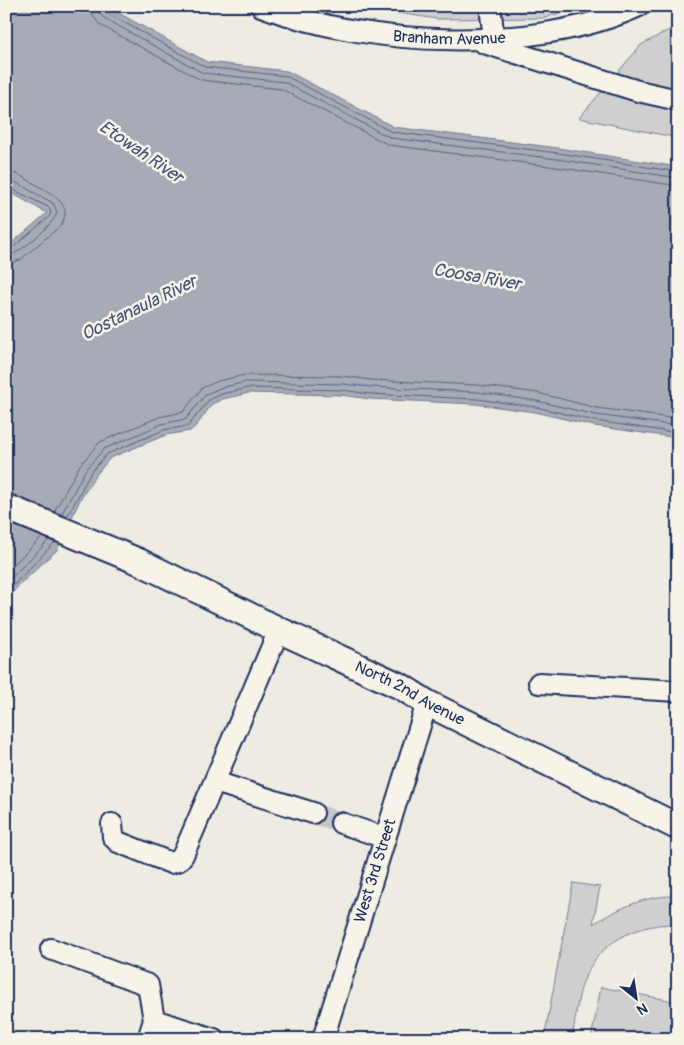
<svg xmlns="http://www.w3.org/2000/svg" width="684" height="1045" font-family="Pangolin,sans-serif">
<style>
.green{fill:#cfcfcf;stroke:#757f96}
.water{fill:#a6abb5;stroke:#6e7992}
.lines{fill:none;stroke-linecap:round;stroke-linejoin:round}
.shore{stroke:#536181;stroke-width:1}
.minor-tunnel{stroke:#c4c5c8;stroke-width:20;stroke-dasharray:20 10;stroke-linecap:butt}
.minor-casing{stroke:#1b2f5e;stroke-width:24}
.major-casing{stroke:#1b2f5e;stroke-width:29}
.minor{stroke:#f7f3e8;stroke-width:20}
.major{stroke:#f7f3e8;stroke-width:25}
.labels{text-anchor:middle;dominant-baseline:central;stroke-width:5;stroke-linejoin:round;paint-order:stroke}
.street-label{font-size:16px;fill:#1b2f5e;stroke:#f7f3e8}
.water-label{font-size:18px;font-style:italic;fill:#455478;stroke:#f7f3e8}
</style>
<rect width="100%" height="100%" fill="#eeebe2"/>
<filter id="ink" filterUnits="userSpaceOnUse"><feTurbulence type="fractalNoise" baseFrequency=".02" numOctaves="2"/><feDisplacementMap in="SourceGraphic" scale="10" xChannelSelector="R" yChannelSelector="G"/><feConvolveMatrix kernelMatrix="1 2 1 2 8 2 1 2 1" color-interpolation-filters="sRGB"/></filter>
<g filter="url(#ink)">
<path class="green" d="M352,6H581L545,18L437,19Z
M678,25V138L579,118L641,45Z
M573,883L600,887L593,924C620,908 645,895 678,896V924C641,923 602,939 586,975C577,994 576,1018 572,1039H544Z
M601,987L678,1002V1039H591Z"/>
<path class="water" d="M6,6H106L207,62L287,71L394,127L558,148L678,167V438L594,426L535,412L475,404L370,399L341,395L249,393L223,399L212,404L197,425L190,431L166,435L110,458L96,475L80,500L57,550L19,585L6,601V248L47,213L6,190Z"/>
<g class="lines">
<path class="shore" d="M91,6L93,16L100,25L201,80L281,89L389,145L556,167L678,186
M98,6L99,13L104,18L203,73L284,82L391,138L557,159L678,178
M105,6L107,13L205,67L286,76L392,132L558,153L678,172
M6,172C17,172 26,179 35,184C51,193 77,206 59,227L20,260L6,264
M6,179L13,181L53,203L57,212C56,223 17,256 6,257
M6,186L48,207L51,212L49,217L11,249L6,250
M54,512L80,465L100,442L159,417L183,412L202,388L218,381L245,375L342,376L371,380L477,385L538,393L597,408L678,419
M61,515L86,469L104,449L162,424L186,419L206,394L220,388L246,382L342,384L371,387L477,392L537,401L596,415L678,426
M67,517L91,472L107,454L164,430L188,426L209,400L222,394L248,388L342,390L370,394L476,399L536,407L595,421L678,433
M6,572L42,537
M6,583L49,540
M6,593L55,542"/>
<path class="minor-tunnel" d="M313,813L341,823"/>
<g class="minor-casing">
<g id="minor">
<path id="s1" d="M261,6C368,47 534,54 639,6"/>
<path d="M490,6L494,39"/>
<path d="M484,43L638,91L678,100"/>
<path d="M539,683L678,691"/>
<path d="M215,782L313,813"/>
<path d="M341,823L385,838"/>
<path d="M112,824L113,837L118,842L171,863L178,861L183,855L279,630"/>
<path d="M51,949L148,985L154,1020"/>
<path d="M148,1039L154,1020L214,1039"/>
<path id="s2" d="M323,1039L427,703"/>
</g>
</g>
<g class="major-casing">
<g id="major">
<path id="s3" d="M6,507L140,562L279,630L402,687L427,703L678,827"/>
</g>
</g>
<use href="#minor" class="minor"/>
<use href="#major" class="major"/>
</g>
</g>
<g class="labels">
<g class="street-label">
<text stroke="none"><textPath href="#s1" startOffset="192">Branham Avenue</textPath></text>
<text stroke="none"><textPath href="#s3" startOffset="445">North 2nd Avenue</textPath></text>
<text stroke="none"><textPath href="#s2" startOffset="176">West 3rd Street</textPath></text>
</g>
<g class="water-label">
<text transform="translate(141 152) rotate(34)">Etowah River</text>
<text transform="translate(477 277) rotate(10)">Coosa River</text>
<text transform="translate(139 308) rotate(-26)">Oostanaula River</text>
</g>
</g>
<rect width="684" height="1045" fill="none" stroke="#f7f3e8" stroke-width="25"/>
<rect x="12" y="12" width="659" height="1020" fill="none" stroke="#1b2f5e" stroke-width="2" filter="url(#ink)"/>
<g transform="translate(636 998) rotate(150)" stroke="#f7f3e8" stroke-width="4" paint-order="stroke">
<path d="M0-4L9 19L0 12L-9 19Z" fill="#1b2f5e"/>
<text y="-8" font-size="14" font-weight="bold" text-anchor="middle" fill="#1b2f5e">N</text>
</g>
</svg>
